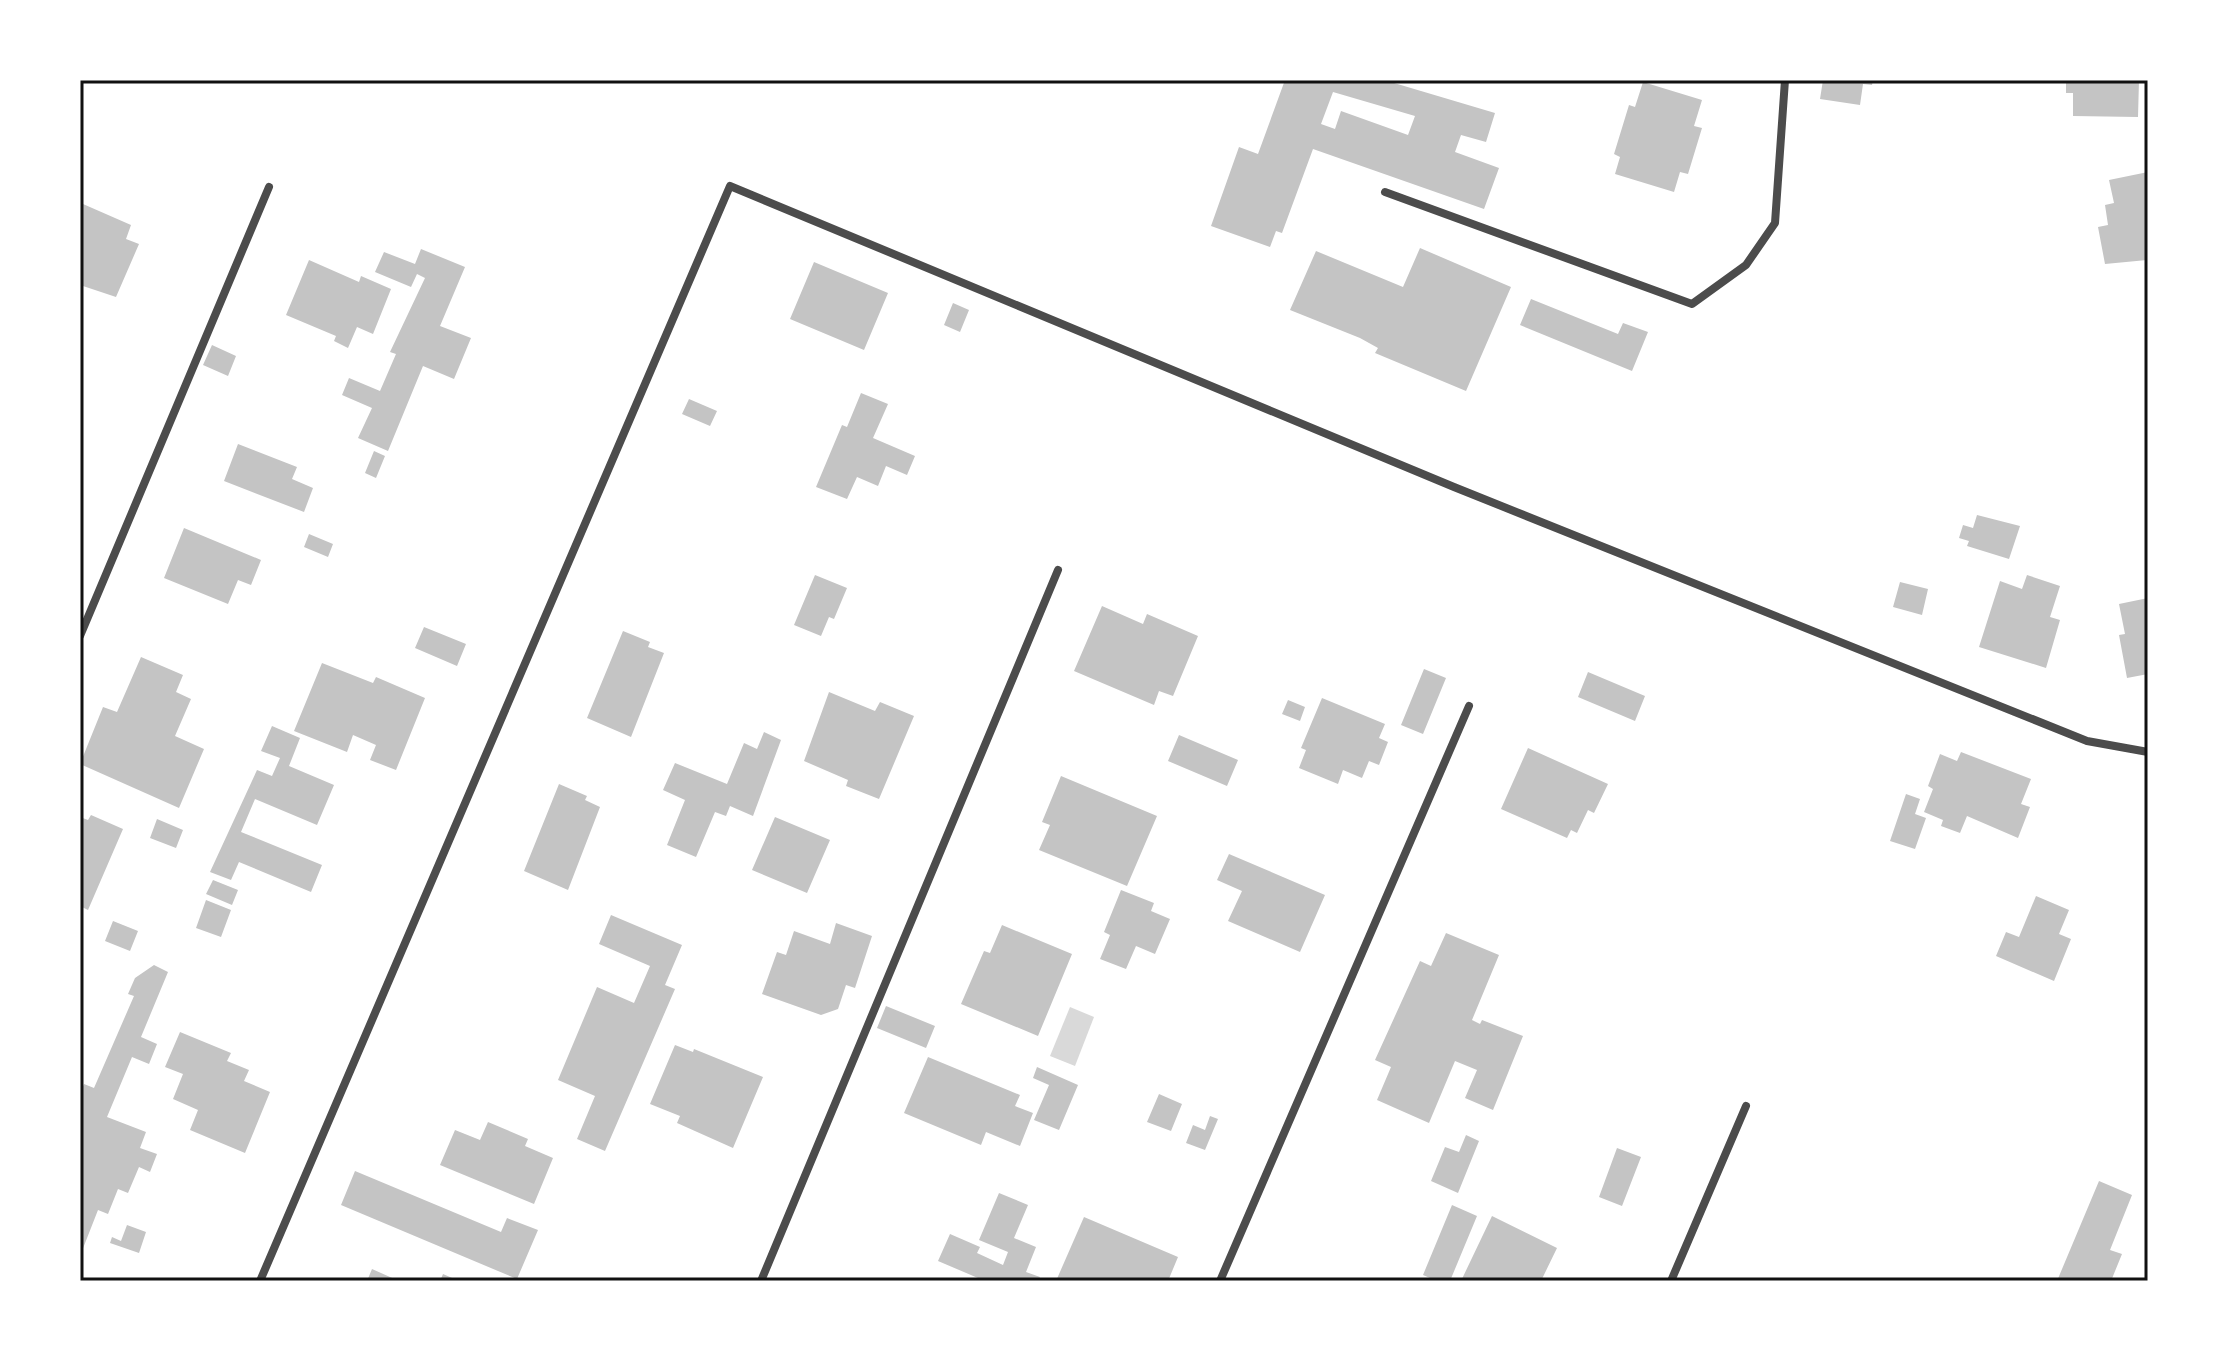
<svg xmlns="http://www.w3.org/2000/svg" width="2228" height="1361" font-family="'Noto Sans',sans-serif">
<style>
.water{fill:#d9d9d9}
.building{fill:#c4c4c4;fill-rule:evenodd}
.lines{fill:none;stroke-linecap:round;stroke-linejoin:round}
.minor{stroke:#4c4c4c;stroke-width:8}
.neatline{fill:none;stroke:#111;stroke-width:3}
</style>
<rect width="100%" height="100%" fill="#fff"/>
<path class="water" d="M1070,1007L1094,1017L1075,1066L1050,1056Z"/>
<path class="building" d="M1285,80H1384L1495,113L1486,142L1461,135L1455,152L1499,168L1484,209L1313,149L1282,233L1276,231L1270,247L1211,226L1239,147L1258,154ZM1333,92L1415,116L1408,135L1341,111L1335,129L1321,124Z
M1823,80H1873L1872,85L1863,84L1860,105L1820,99Z
M2066,80H2139L2138,117L2073,116V93H2066Z
M1643,82L1702,100L1694,126L1702,128L1688,174L1680,172L1674,192L1615,174L1620,157L1614,154L1629,105L1635,107Z
M2148,172L2147,260L2105,264L2098,227L2108,225L2105,205L2114,203L2109,180Z
M83,204L131,225L126,239L139,244L116,297L80,285Z
M1420,248L1511,287L1466,391L1375,353L1378,348L1360,338L1290,310L1316,251L1403,287Z
M421,249L465,267L440,326L471,338L454,379L423,366L388,451L358,438L372,408L342,395L349,378L380,391L396,354L390,352L425,278L417,274L411,287L375,272L384,252L415,264Z
M309,260L359,282L361,276L391,289L373,334L357,327L348,348L334,341L336,336L286,315Z
M814,262L888,293L864,350L790,319Z
M1531,299L1618,334L1623,323L1648,332L1632,371L1520,325Z
M953,303L969,310L960,332L944,325Z
M212,345L236,356L228,376L203,365Z
M861,393L888,404L873,438L915,456L907,475L886,466L878,486L857,477L847,499L816,487L842,425L847,427Z
M689,399L717,411L710,426L682,414Z
M238,444L297,467L292,479L313,488L304,512L224,481Z
M374,451L385,456L376,478L365,473Z
M1977,515L2020,526L2009,559L1967,546L1969,541L1959,538L1963,525L1973,528Z
M184,528L261,560L251,585L238,580L228,604L164,578Z
M309,534L333,544L328,557L304,547Z
M815,575L847,588L834,619L829,617L821,636L794,625Z
M2027,575L2060,586L2050,617L2060,620L2046,668L1979,647L2000,581L2022,589Z
M1900,582L1928,589L1922,615L1893,607Z
M2148,598V674L2127,678L2119,635L2125,634L2119,604Z
M1102,606L1143,624L1147,614L1198,636L1173,696L1159,691L1154,705L1074,671Z
M424,627L466,644L457,666L415,648Z
M623,631L650,642L648,647L664,653L631,737L587,718Z
M141,657L183,675L176,692L191,699L175,736L204,749L179,808L80,764L103,707L117,712Z
M322,663L373,683L376,677L425,698L396,770L370,760L376,745L353,735L347,752L294,731Z
M1424,669L1446,678L1423,734L1401,725Z
M1588,672L1645,696L1635,721L1578,697Z
M829,692L875,711L880,702L914,716L879,799L846,786L848,780L804,761Z
M1322,698L1385,724L1379,738L1388,742L1379,765L1369,761L1362,778L1343,770L1338,784L1299,768L1306,750L1301,748Z
M1288,700L1305,707L1300,721L1282,714Z
M272,726L300,738L289,766L334,785L317,825L255,799L241,832L322,865L311,892L239,862L231,880L210,872L257,770L272,776L280,758L261,751Z
M764,732L781,740L753,816L730,806L726,816L715,812L696,857L667,845L685,800L663,790L675,763L727,784L744,743L757,749Z
M1179,735L1238,760L1227,786L1168,761Z
M1528,748L1608,784L1594,813L1588,810L1577,833L1571,830L1567,838L1501,809Z
M1961,752L2031,779L2021,804L2030,807L2018,838L1967,816L1960,833L1941,826L1943,820L1924,812L1933,789L1928,786L1940,754L1957,761Z
M1061,776L1157,816L1127,886L1039,850L1050,825L1042,822Z
M559,784L587,796L585,800L600,807L568,890L524,871Z
M1906,794L1920,799L1915,814L1926,818L1915,849L1890,841Z
M91,815L123,829L88,910L80,906V817L88,820Z
M775,817L830,840L807,893L752,870Z
M157,819L183,830L176,848L150,838Z
M1229,854L1325,895L1300,952L1228,921L1242,891L1217,880Z
M213,880L238,890L232,905L206,894Z
M1121,890L1154,903L1151,911L1170,919L1155,954L1136,946L1126,969L1100,959L1110,935L1104,932Z
M2036,896L2069,910L2059,934L2071,939L2054,981L1996,956L2006,932L2019,937Z
M206,900L231,910L221,937L196,928Z
M611,915L682,945L665,985L675,989L605,1151L577,1139L595,1096L558,1080L597,987L634,1003L650,966L599,944Z
M113,921L138,931L130,951L105,941Z
M836,923L872,936L855,988L846,985L838,1009L821,1015L762,994L777,952L786,955L794,931L830,944Z
M1002,925L1072,954L1038,1036L961,1004L984,951L990,953Z
M1446,933L1499,955L1472,1020L1480,1024L1482,1020L1523,1036L1493,1110L1465,1098L1477,1070L1455,1061L1429,1123L1377,1100L1391,1067L1375,1060L1420,961L1431,966Z
M154,965L168,972L141,1037L157,1044L149,1064L132,1057L107,1117L146,1132L140,1148L157,1154L150,1172L139,1167L128,1193L118,1189L108,1214L98,1210L80,1256V1094L84,1084L94,1088L134,996L128,994L135,978Z
M886,1006L935,1026L926,1048L877,1028Z
M180,1032L231,1053L227,1061L249,1070L244,1081L270,1092L245,1153L190,1130L198,1110L173,1099L183,1074L165,1067Z
M675,1045L693,1052L694,1049L763,1077L733,1148L677,1123L680,1116L650,1104Z
M928,1057L1020,1095L1015,1106L1033,1113L1020,1146L986,1132L981,1145L904,1113Z
M1037,1067L1078,1085L1059,1130L1034,1120L1049,1085L1033,1078Z
M1159,1094L1182,1104L1171,1131L1147,1122Z
M1210,1116L1218,1119L1205,1150L1186,1143L1193,1125L1205,1130Z
M488,1122L528,1139L525,1146L553,1158L534,1204L440,1165L455,1130L480,1140Z
M1466,1135L1479,1141L1458,1193L1431,1181L1445,1147L1459,1152Z
M1617,1148L1641,1157L1622,1206L1599,1197Z
M355,1171L501,1232L507,1218L538,1230L517,1279L341,1205Z
M2099,1181L2132,1195L2110,1250L2122,1254L2111,1281H2057Z
M999,1193L1028,1205L1014,1238L1036,1247L1026,1272L1040,1277L1038,1281H985L938,1261L950,1234L980,1247L977,1253L1003,1265L1008,1252L979,1240Z
M1452,1205L1477,1216L1450,1281H1437L1423,1275Z
M1492,1216L1557,1248L1541,1281H1461Z
M1084,1217L1178,1257L1168,1281H1056Z
M127,1225L146,1232L139,1253L110,1243L112,1237L121,1241Z
M372,1269L399,1281H367Z
M443,1274L459,1281H440Z"/>
<g class="lines">
<path class="minor" d="M1385,192L1692,304L1746,265L1775,223L1785,80
M80,636L269,187
M260,1281L730,186L1454,487L2087,741L2148,752
M761,1281L1058,570
M1220,1281L1469,706
M1671,1281L1746,1106"/>
</g>
<rect width="2228" height="1361" fill="none" stroke="#ffffff" stroke-width="164"/>
<rect x="82" y="82" width="2064" height="1197" class="neatline"/>
</svg>
